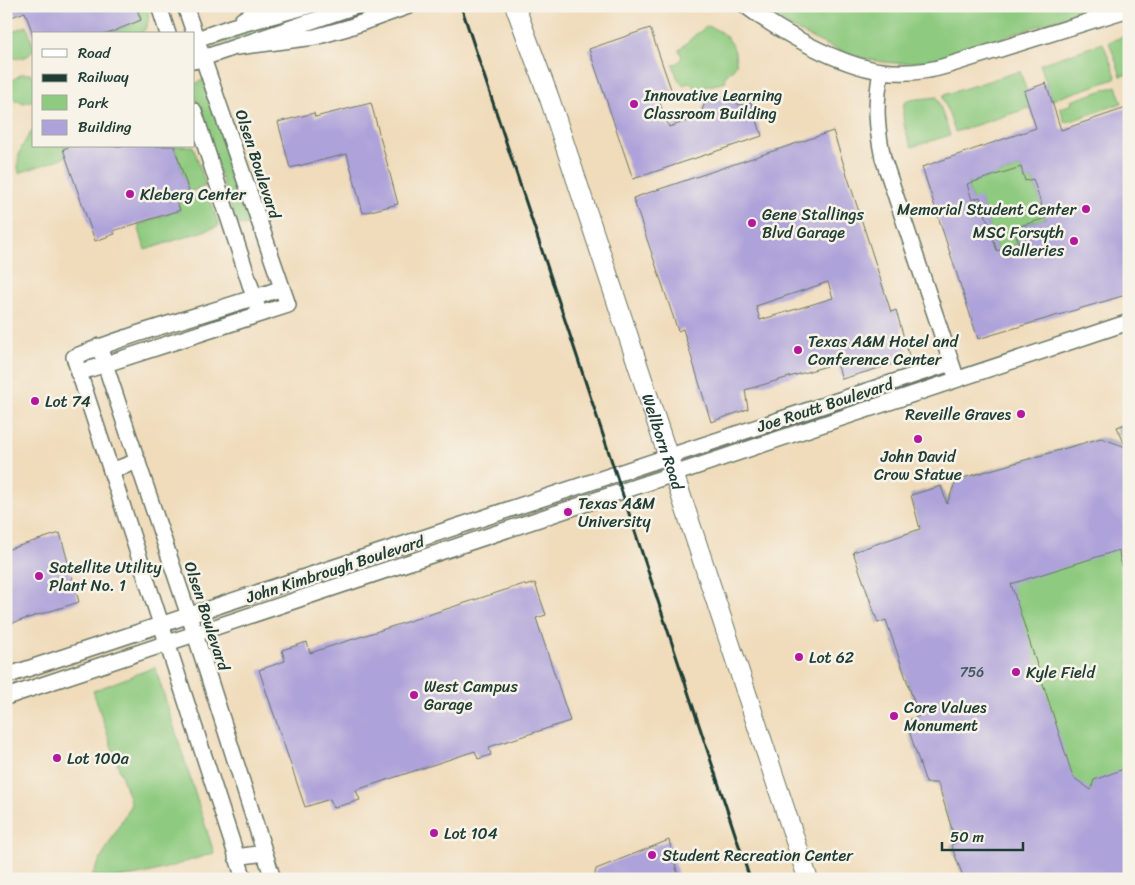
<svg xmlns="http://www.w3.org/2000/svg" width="1135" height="885" font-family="Sriracha,sans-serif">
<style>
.green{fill:#8eca7f;stroke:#56845a}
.building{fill:#ada2d9;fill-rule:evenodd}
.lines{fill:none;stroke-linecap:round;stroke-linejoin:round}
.minor-casing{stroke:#687563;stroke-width:18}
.major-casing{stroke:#687563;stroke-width:21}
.minor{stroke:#fff;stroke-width:15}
.major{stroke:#fff;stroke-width:19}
.rail{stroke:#1f3d34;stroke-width:3}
.poi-dot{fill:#b5179e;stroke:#f7f3e8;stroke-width:2}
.labels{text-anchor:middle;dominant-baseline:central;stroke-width:5;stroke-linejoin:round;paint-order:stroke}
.number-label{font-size:14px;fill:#42565d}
.poi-label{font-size:16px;fill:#1f3d34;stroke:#f7f3e8;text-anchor:start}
.street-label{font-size:16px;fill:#1f3d34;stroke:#f7f3e8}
</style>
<rect width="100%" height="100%" fill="#f7f3e8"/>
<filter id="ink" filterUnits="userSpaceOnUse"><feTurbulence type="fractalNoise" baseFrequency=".02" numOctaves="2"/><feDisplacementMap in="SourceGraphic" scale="10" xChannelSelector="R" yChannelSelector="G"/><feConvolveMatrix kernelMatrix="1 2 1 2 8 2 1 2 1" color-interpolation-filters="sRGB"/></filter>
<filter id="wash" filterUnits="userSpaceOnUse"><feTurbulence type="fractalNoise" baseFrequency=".0096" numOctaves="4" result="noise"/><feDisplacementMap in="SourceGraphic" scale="20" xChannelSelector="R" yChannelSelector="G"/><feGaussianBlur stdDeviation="1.12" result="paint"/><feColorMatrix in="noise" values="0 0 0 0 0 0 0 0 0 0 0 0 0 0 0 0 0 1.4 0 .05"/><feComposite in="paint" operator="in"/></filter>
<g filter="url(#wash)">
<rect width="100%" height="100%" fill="#f0dcbb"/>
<path class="green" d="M142,6H147C150,17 149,26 141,34H115L113,30L115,29L116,31L120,29V28L132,24L133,25L141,20L138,10L142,9Z
M320,6H335L218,45L217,41Z
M757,6H1096C1064,17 1032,28 999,39C966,50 932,64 896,63C851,62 794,31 757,6Z
M27,26L34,49C30,58 12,64 7,51C5,47 6,39 6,34Z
M708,26C721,31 732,38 735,53C735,56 737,61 736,65C734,69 728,73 725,77L726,82L695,89L692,84L688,83L683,86L677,77L673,64L678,63L682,57L679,50L695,35Z
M1129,34V74L1121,76L1109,42Z
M1103,43L1116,76L1115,79L1052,100L1040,64Z
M1020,71L1032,107L955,132L943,98L944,95Z
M22,74H30L34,77V100L24,103L16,101L9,91L12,80Z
M203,80L251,220L248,224L243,226L236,223L195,97L194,84Z
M1116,86L1122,103L1065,123L1060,108L1072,104L1071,101Z
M937,97L950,135L912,147C905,133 901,118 904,103L909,100Z
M34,129V146H71L64,149L66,157L19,173C15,156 23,142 34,129Z
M174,146H193L206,186L189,192Z
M1021,167L1025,181L1033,179L1046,218L1014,228L1019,244L997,251L980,198L972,200L967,184Z
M208,192L219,226L145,250L138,225L180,210L177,200H181Z
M1129,423V879H964L951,845L965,841L964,835L954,838L938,783H926L906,721L919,716L889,628L906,623L903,614L878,623L853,552L920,529L911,495L941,486L947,503L956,480L1101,438L1125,446L1117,427Z
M155,667L214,853C179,863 128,885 92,875L131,804L93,691Z"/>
<g id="blocks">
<path class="building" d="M6,6H136L141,20L107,34H33L25,12L6,19Z
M650,28L673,95L658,98L669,127L699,117L705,103L719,97L730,98L739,105L751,102L762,136L633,179L589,49Z
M1046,83L1061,130L1129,107V294L978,339L922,167L1036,128L1024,91ZM1021,167L1025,181L1033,179L1046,218L1014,228L1019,244L997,251L980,197L972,200L967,184Z
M371,103L398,204L363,213L347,154L290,168L278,122L314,113L315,117Z
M833,131L891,312L896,310L910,359L842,379L837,363L745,390L748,409L711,422L683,329L678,331L633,198ZM828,282L833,298L760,320L756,306Z
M71,146H174L189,192L175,196L180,210L113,231L115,234L95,241L63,149Z
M1129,423V579H1127L1120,559L1119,550L1011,584L1073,777L1091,790L1094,780L1129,767V879H964L951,845L956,843L938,783H926L906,721L919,716L886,620L878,623L853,552L920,529L911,495L941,486L947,504L956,480L1101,438L1126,447L1117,427Z
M60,533L79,602L6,625V550Z
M535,583L546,615L536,618L570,721L489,747L491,755L478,759L475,751L356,790L360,800L333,808L330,799L305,807L259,670L285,661L282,650L307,642L310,653L524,584L525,586Z
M669,840L679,879H594L596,869Z"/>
</g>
</g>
<g filter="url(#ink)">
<use href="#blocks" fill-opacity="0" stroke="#687563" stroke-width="1"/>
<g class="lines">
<g class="minor-casing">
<path id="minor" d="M159,6L168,34
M746,6C780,32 839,65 881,71C904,74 927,72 949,65L1129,9
M242,20L264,6
M194,40L231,27L308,6
M237,47L315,37L347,28L409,6
M194,61L356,6
M881,71C875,104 876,125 883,158L954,371
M194,111L257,306
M99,346L195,634L273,879
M78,373L288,305L185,6
M111,471L138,461
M6,676L951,363
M6,697L1129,322
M236,857L265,853
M244,879L74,357C141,329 213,313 282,288"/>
</g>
<g class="major-casing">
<g id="major">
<path id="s1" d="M515,6L550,100L808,879"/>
</g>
</g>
<use href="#minor" class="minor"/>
<use href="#major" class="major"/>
<path class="rail" d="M461,6L750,879"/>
</g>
</g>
<g class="poi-dot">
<circle cx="634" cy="104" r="5"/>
<circle cx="130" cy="194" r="5"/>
<circle cx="1086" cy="209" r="5"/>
<circle cx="752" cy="223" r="5"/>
<circle cx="1074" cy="241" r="5"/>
<circle cx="798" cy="350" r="5"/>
<circle cx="35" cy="401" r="5"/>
<circle cx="1021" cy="414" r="5"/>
<circle cx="918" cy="439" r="5"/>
<circle cx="568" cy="512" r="5"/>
<circle cx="39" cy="576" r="5"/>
<circle cx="799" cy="657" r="5"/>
<circle cx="1016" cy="672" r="5"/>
<circle cx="414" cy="695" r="5"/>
<circle cx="894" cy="716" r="5"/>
<circle cx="57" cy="758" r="5"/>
<circle cx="434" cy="833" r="5"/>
<circle cx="652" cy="855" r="5"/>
</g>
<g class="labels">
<g class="number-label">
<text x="972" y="672">756</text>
</g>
<g class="poi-label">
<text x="644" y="95">Innovative Learning<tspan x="644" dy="18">Classroom Building</tspan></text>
<text x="140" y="194">Kleberg Center</text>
<text x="1076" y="209" text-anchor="end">Memorial Student Center</text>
<text x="762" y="214">Gene Stallings<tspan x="762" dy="18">Blvd Garage</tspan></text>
<text x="1064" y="232" text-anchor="end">MSC Forsyth<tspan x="1064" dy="18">Galleries</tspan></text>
<text x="808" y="341">Texas A&amp;M Hotel and<tspan x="808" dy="18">Conference Center</tspan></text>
<text x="45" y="401">Lot 74</text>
<text x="1011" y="414" text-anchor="end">Reveille Graves</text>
<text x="918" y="456" text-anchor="middle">John David<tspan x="918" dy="18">Crow Statue</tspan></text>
<text x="578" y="503">Texas A&amp;M<tspan x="578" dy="18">University</tspan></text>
<text x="49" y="567">Satellite Utility<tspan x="49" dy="18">Plant No. 1</tspan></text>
<text x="809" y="657">Lot 62</text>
<text x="1026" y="672">Kyle Field</text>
<text x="424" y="686">West Campus<tspan x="424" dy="18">Garage</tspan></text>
<text x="904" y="707">Core Values<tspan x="904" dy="18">Monument</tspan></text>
<text x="67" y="758">Lot 100a</text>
<text x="444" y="833">Lot 104</text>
<text x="662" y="855">Student Recreation Center</text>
</g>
<g class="street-label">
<text transform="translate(258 164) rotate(72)">Olsen Boulevard</text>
<text transform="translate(825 405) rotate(-18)">Joe Routt Boulevard</text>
<text stroke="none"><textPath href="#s1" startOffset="460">Wellborn Road</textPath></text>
<text transform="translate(335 569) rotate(-18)">John Kimbrough Boulevard</text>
<text transform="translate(207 616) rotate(72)">Olsen Boulevard</text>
</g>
</g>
<rect width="1135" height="885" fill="none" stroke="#f7f3e8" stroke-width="25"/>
<rect x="32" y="32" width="162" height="115" fill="#f7f3e8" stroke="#a1aaa0"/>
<rect x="42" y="49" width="25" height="8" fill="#ffffff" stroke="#a1aaa0"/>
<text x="78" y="58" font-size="15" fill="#1f3d34">Road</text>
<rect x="42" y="74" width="25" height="8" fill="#1f3d34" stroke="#a1aaa0"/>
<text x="78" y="82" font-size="15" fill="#1f3d34">Railway</text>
<rect x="42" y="95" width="25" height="15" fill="#8eca7f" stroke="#a1aaa0"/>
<text x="78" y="108" font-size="15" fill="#1f3d34">Park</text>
<rect x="42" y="120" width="25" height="15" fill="#ada2d9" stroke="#a1aaa0"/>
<text x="78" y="132" font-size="15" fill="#1f3d34">Building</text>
<path d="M942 842v8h81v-8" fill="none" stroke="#1f3d34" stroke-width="2.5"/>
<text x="950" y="842" font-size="15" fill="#1f3d34" stroke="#f7f3e8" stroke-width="4" paint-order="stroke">50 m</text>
</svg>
